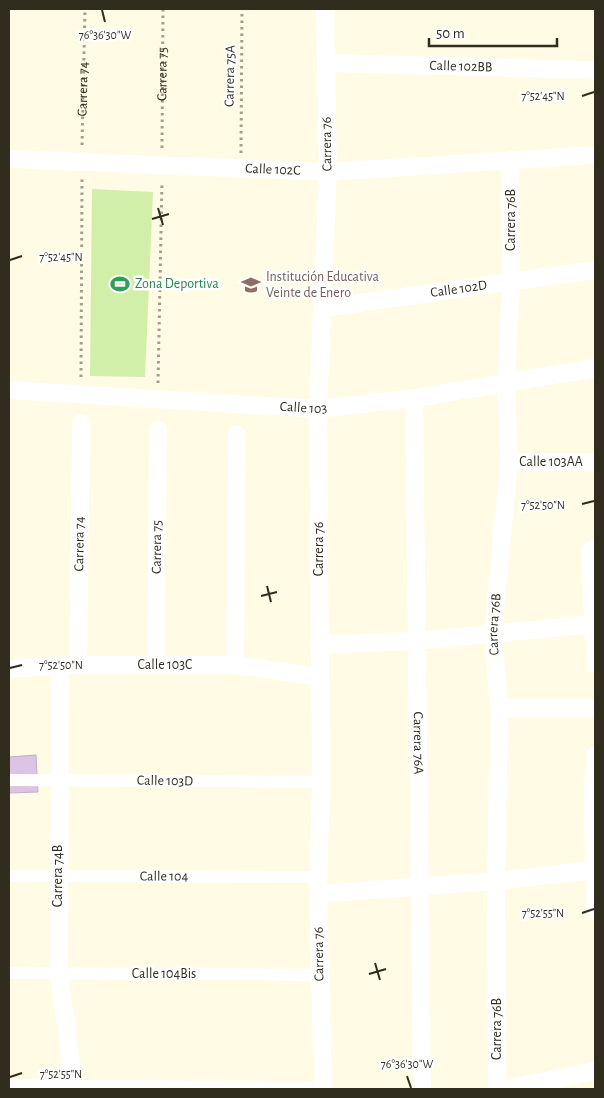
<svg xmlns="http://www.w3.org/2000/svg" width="604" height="1098" font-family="'Alegreya Sans',sans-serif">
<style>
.green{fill:#d2efaa}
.building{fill:#dcc4e4;stroke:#c4adcb}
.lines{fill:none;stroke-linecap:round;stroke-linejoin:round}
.path{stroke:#a19e8b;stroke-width:3;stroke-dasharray:2.5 4;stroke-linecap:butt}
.pedestrian{stroke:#fff;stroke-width:12}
.minor{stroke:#fff;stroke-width:18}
.ticks{fill:none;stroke:#302d1f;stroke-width:2}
.labels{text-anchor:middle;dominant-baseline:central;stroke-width:5;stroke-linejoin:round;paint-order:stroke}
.street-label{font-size:14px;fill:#302d1f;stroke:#fff}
.education-label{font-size:14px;fill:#785e54;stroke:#fff;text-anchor:start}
.leisure-label{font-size:14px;fill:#27864d;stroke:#fff;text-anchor:start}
.ticks-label{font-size:12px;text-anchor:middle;fill:#302d1f;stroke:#fff;stroke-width:5;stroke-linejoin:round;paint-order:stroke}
</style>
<rect width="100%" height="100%" fill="#fffbe4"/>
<path class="green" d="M92,189L153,192L145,377L90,376Z"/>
<path class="building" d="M36,755L38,792L9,793V757Z"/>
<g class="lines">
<g class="path">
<path id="s1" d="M82,145L85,9"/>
<path id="s2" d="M162,148L163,9"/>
<path d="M241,153L242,9"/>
<path d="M81,377L82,179"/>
<path d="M158,383L162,182"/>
</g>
<g class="pedestrian">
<path d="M9,780L321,782"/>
<path id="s3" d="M9,876L318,877"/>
<path d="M9,973L319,975"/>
<path d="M9,1085L323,1088"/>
</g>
<g class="minor">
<path id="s4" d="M326,63L595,70"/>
<path id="s5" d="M9,159L328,172L595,155"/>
<path id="s6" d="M324,308L595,270"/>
<path id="s7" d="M9,390L318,409L414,398L595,368"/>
<path id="s8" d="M414,398L422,1089"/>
<path id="s9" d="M509,462H595"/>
<path d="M595,548L590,552L595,664"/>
<path d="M319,645L417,641L595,624"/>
<path id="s10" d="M78,665L81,423"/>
<path id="s11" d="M156,665L158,430"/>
<path d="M235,665L237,434"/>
<path d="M60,666L59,974L74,1085"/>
<path id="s12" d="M9,669L78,665H235L320,677"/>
<path d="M499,708H595"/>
<path d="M595,755L593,794L595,911"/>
<path d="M318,894L496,881L595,870"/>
<path d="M323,1089L318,894L321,782L318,409L328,172L325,9"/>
<path id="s13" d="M497,1089L496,881L499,708L493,633L509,462L506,384L511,283L510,160"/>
<path d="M507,1089L595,1071"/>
</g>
</g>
<path class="ticks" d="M102,10L105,22M582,96L594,92M158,208L163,225M152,219L169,214M10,260L22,256M582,504L594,501M267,586L271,602M261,596L277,592M10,668L22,665M582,913L594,909M375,963L380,980M369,974L386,969M407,1076L411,1088M10,1077L22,1073"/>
<defs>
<g id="stadium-bare" transform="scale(1.5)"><path d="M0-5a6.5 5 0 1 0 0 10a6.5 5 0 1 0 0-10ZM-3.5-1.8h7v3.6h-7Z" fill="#2e9e5b" stroke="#fff" stroke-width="2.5" paint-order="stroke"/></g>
<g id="school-bare" transform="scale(1.5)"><path d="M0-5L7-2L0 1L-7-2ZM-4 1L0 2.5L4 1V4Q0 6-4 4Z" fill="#8d6e63" stroke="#fff" stroke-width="2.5" paint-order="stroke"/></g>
</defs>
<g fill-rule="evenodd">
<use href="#stadium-bare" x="120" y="284"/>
<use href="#school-bare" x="251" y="285"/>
</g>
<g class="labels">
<g class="street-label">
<text stroke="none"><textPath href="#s4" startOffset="135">Calle 102BB</textPath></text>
<text stroke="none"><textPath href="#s2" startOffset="74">Carrera 75</textPath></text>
<text transform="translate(230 76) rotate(-89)">Carrera 75A</text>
<text stroke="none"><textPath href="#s1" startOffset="56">Carrera 74</textPath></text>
<text transform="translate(327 144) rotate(-91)">Carrera 76</text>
<text stroke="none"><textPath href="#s5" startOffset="264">Calle 102C</textPath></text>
<text transform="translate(511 220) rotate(-90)">Carrera 76B</text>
<text stroke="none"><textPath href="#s6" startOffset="136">Calle 102D</textPath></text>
<text stroke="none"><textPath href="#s7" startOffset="295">Calle 103</textPath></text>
<text stroke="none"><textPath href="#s9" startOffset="42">Calle 103AA</textPath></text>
<text stroke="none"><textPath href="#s10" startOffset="121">Carrera 74</textPath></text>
<text stroke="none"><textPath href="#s11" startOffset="118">Carrera 75</textPath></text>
<text transform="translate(319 549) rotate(-90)">Carrera 76</text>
<text stroke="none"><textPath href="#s13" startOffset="465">Carrera 76B</textPath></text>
<text stroke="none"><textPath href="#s12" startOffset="156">Calle 103C</textPath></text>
<text stroke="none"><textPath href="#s8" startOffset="345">Carrera 76A</textPath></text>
<text transform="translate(165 781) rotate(1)">Calle 103D</text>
<text transform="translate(58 876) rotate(-90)">Carrera 74B</text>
<text stroke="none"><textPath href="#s3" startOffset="155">Calle 104</textPath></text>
<text transform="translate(319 954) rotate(-91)">Carrera 76</text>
<text x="164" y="974">Calle 104Bis</text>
<text transform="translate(497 1029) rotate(-90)">Carrera 76B</text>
</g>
<g class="education-label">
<text x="266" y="277">Institución Educativa<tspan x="266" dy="16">Veinte de Enero</tspan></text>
</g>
<g class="leisure-label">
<text x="135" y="284">Zona Deportiva</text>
</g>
</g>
<g class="ticks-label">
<text x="105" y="39">76°36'30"W</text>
<text x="543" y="100">7°52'45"N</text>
<text x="61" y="261">7°52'45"N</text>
<text x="543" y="509">7°52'50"N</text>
<text x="61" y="669">7°52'50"N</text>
<text x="543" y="917">7°52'55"N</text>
<text x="407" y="1068">76°36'30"W</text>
<text x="61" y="1078">7°52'55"N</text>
</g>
<rect width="604" height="1098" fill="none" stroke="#302d1f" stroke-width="20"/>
<path d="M429 38v8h128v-8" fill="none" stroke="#302d1f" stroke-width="2.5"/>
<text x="436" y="38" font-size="15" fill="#302d1f" stroke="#ffffff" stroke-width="4" paint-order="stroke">50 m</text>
</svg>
